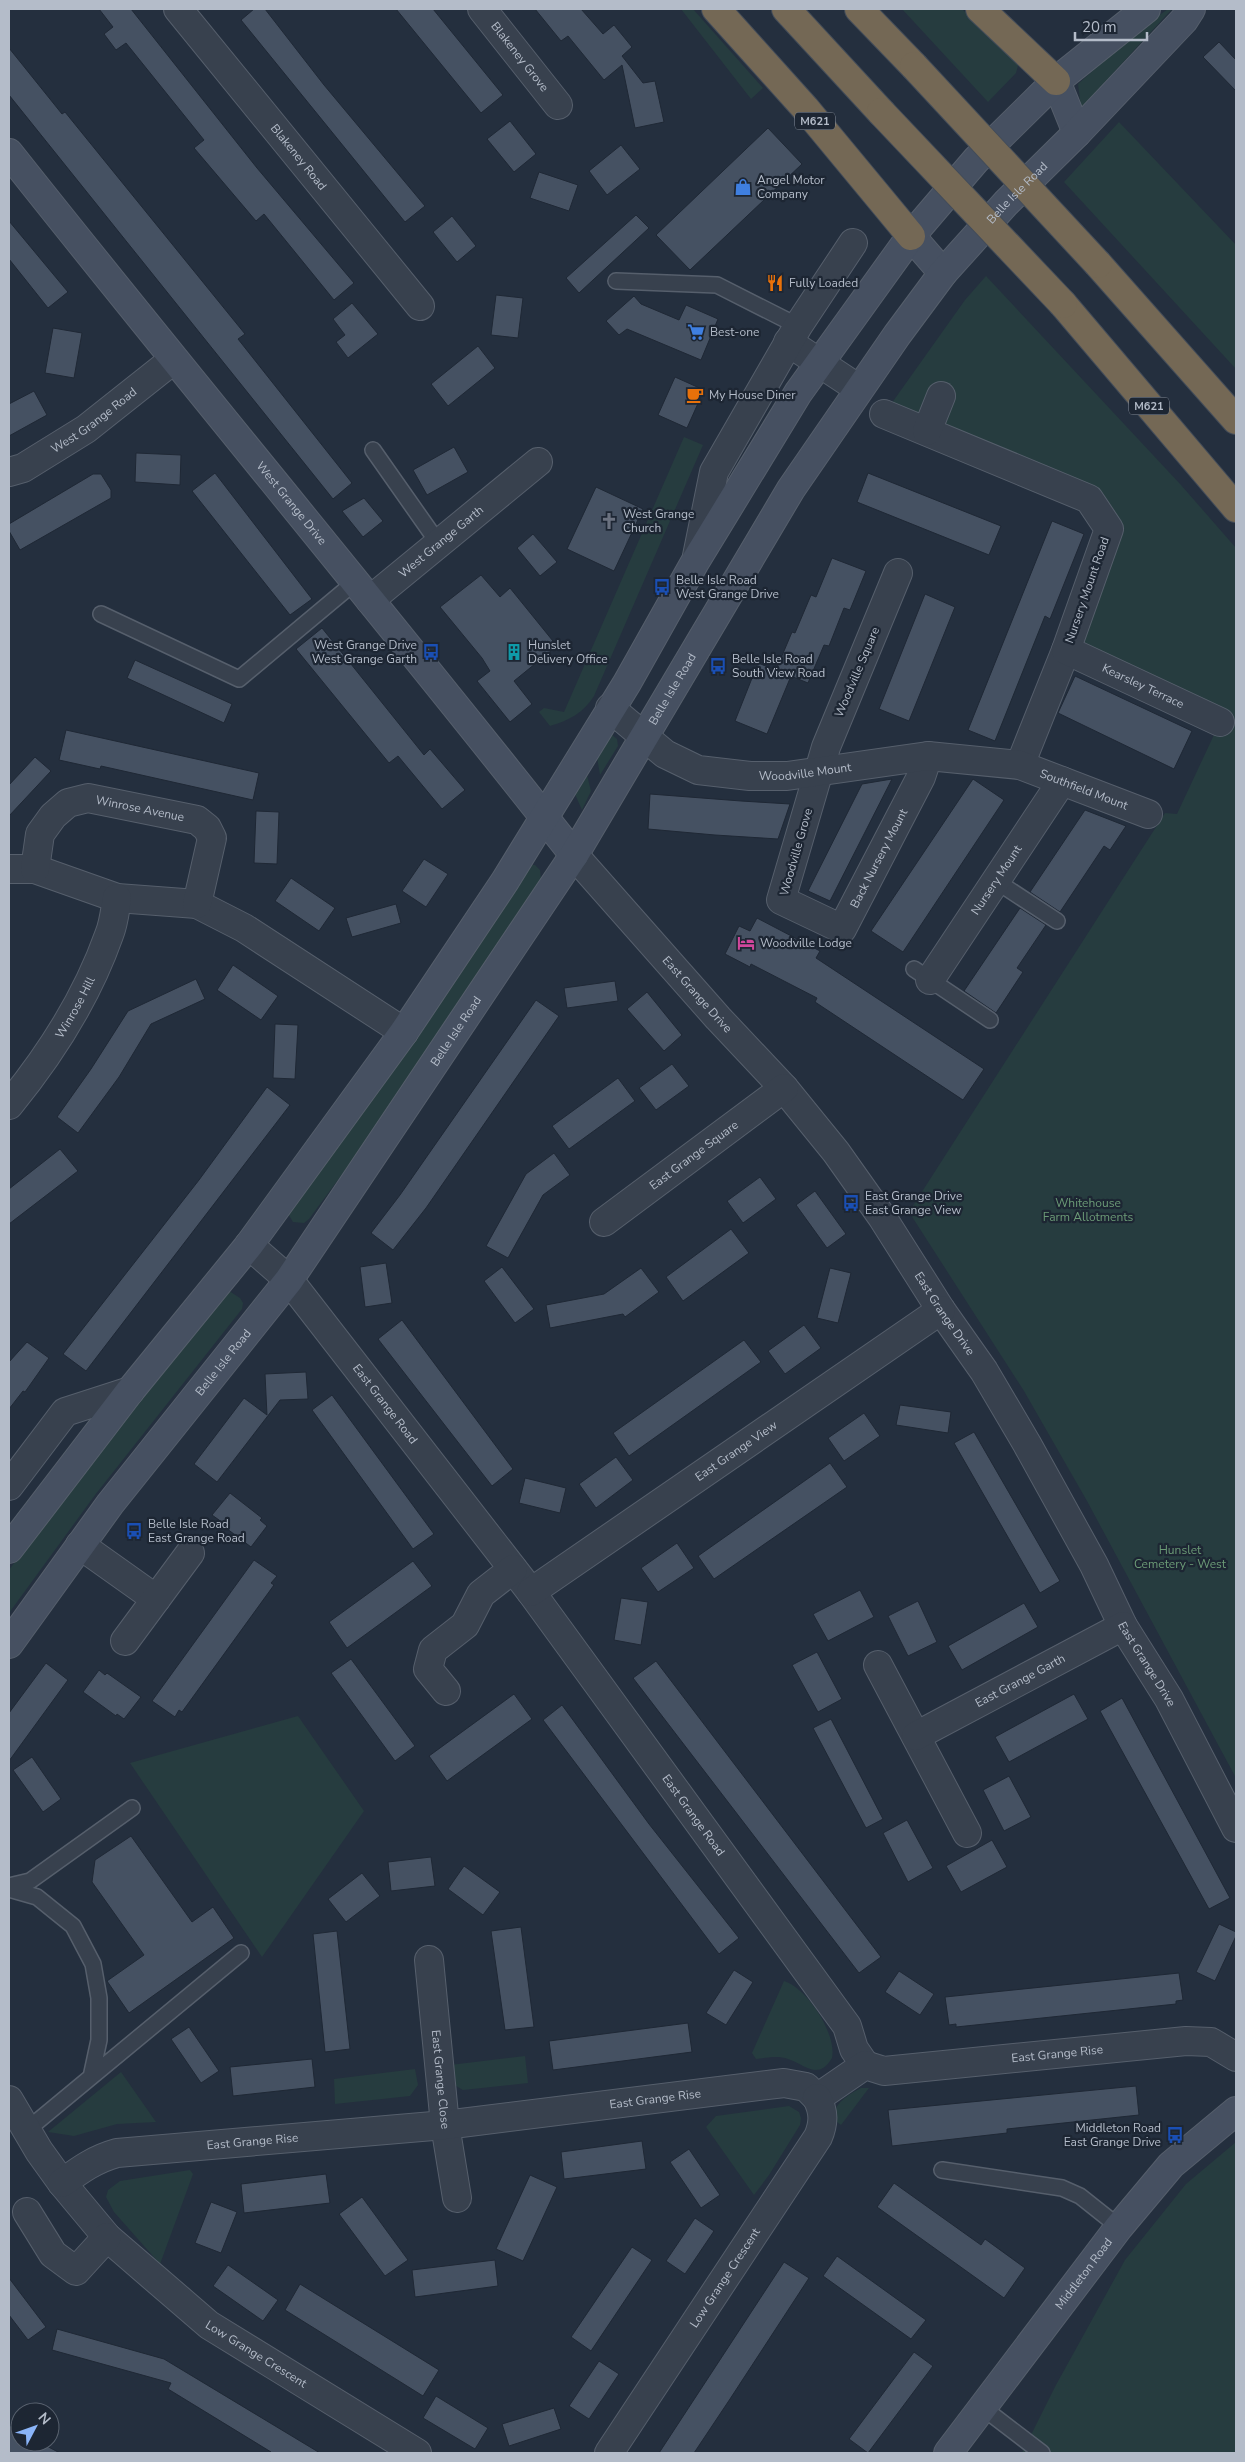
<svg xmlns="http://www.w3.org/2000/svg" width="1245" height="2462" font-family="'Nunito Sans',sans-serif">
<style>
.green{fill:#263c3f}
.building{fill:#455162;stroke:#1f2835}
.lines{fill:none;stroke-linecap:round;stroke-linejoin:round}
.lane-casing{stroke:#565f6c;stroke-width:18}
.street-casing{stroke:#565f6c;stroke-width:30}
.secondary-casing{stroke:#565f6c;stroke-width:30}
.highway-casing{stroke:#434c59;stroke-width:30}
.lane{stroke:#38414e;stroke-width:15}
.street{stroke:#38414e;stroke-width:28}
.secondary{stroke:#465061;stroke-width:28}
.highway{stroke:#746855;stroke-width:28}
.highway-bridge-casing{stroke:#434c59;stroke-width:30;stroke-linecap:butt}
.highway-bridge{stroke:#746855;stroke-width:28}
.labels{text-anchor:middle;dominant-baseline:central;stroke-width:4.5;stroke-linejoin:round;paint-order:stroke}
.shield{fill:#1d2633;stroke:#878f9c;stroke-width:1}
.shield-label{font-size:11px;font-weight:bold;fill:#b4bcc9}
.street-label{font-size:12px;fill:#b4bcc9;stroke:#1d2633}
.poi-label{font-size:12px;fill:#b4bcc9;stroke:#1d2633;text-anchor:start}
.park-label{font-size:12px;fill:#6b9a76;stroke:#1d2633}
</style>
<rect width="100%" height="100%" fill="#242f3e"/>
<path class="green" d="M681,9H693L763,88L751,99Z
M902,9H962L1019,62L1016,73L988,102Z
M1168,9H1172L1081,108L1078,84L1135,33Z
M1119,122L1236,245V369L1064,182Z
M986,276L1181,485L1236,548V1778L1087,1501L1024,1391L909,1212L1165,813L1177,814L1220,722L1066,650L1109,529L1089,499L884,414L965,300Z
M684,437L703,445L594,696C583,713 570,720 550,726L539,712L544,708L564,712Z
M611,734L617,739L618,746L600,775L596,751Z
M584,763L591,791L582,810L574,792Z
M528,865H535L540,870L541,880L403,1092L309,1219L304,1223L293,1222L287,1212Z
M226,1289L240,1298L243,1303L242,1309L95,1495L9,1613V1570L75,1480Z
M298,1716L364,1811L262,1957L130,1763Z
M784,1981C807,1988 837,2034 832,2058C818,2081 806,2065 788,2059C777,2055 767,2058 756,2059L752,2053Z
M525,2056L528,2083L463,2090L453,2084L450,2065Z
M415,2069L418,2085L410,2096L335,2104L334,2079Z
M121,2072L156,2122L117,2124L74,2136L48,2132Z
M861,2088H869L841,2125L833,2119C833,2104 849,2094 861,2088Z
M789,2106L799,2112L801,2118L800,2125L769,2175L754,2195L706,2127L716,2116Z
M1236,2142V2453H1022L1056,2385L1125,2260L1186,2184Z
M190,2170L193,2174L160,2264L114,2212L106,2197L108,2190L120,2181Z"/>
<path class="building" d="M99,9H131L257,168L354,283L334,300L264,214L256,221L194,148L204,140L126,43L116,50L104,34L113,27Z
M254,9H265L324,85L425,206L405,222L241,20Z
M396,9H433L503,95L481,113Z
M535,9H581L603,34L614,25L632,47L622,56L643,83L655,81L664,122L635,128L622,65L604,80L568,36L561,41Z
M1219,42L1236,60V91L1203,57Z
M9,48L62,114L65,112L245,334L238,339L352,483L333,499L9,95Z
M510,121L536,154L514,172L487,139Z
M768,128L802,164L690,270L656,235Z
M621,145L640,169L607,195L589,171Z
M539,172L578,185L569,211L530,198Z
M636,215L649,228L579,293L566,278Z
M452,216L476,246L457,262L433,232Z
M9,221L68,292L48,308L9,259Z
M496,295L523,298L518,338L491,335Z
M634,296L641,304L679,320L686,305L718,319L701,360L627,329L619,335L606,321Z
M352,303L378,334L348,358L336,342L345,335L333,319Z
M53,328L82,333L74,378L45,373Z
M478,346L495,368L448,406L431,384Z
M675,377L704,390L687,428L658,415Z
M34,391L47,415L9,436V404Z
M454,447L468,472L427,495L413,470Z
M136,453L181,455L180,485L135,482Z
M215,473L312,599L290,615L192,491Z
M868,473L1001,526L989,555L857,502Z
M93,474H101L111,490V498L20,550L9,531V524Z
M596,487L643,509L614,571L567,549Z
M364,498L383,521L363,537L342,511Z
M1052,521L1084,534L1050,619L1045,616L995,741L968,730Z
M533,534L557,562L540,576L517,548Z
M832,558L866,571L850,610L844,608L829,646L824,645L808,683L776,670L792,632L795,633L811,595L816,597Z
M481,575L500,597L510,588L557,646L514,681L532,704L510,722L477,681L490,671L482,658L440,607Z
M925,594L955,607L909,721L879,709Z
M322,628L424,755L430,749L465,790L442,809L398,756L389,763L296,649Z
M135,660L232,704L224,723L127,678Z
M758,663L791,676L767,734L735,721Z
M1075,676L1192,731L1174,769L1058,713Z
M66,730L259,773L253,800L101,766L100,769L59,760Z
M35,757L51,771L9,816V785Z
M892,779L830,901L808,891L862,784Z
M973,779L1004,800L903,952L871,931Z
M650,794L741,801L790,804L778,839L715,835L648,829Z
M1085,810L1126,826L1110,850L1104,846L1060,912L1030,892Z
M256,811L279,812L277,864L254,863Z
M424,859L448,874L426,907L402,891Z
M291,878L335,908L319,931L275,901Z
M396,904L401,923L352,937L346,918Z
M1020,908L1046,925L1017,968L1023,972L996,1013L964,991Z
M757,918L820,951L816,958L984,1069L963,1100L815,1002L817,998L751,964L750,967L725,954L739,926L750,931Z
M233,965L278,996L261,1020L217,990Z
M196,979L205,999L151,1024L119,1077L78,1133L57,1117L91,1069L128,1011Z
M615,981L618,1001L567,1008L564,988Z
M647,992L682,1035L664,1051L627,1009Z
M536,1000L559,1016L426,1208L393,1250L371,1233L400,1195Z
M275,1024L298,1025L295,1079L273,1078Z
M672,1064L689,1086L656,1110L639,1088Z
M618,1078L635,1101L569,1149L552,1126Z
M267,1087L290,1105L86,1371L63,1354L199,1180Z
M60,1149L78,1171L9,1224V1189Z
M554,1153L570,1175L543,1195L508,1258L486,1246L526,1174Z
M760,1177L776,1199L743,1223L727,1201Z
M815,1191L846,1234L827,1248L796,1205Z
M731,1229L749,1253L683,1301L666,1277Z
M386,1263L392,1303L365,1307L360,1267Z
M502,1267L534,1309L515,1323L484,1281Z
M641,1268L659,1292L625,1317L623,1314L550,1328L546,1305L604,1294Z
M830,1268L851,1273L838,1323L817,1318Z
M402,1320L513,1469L492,1486L378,1339Z
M804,1325L821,1348L785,1374L768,1351Z
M744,1340L761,1362L629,1456L613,1433Z
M27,1342L49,1358L25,1392L23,1391L9,1409V1362Z
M306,1372L308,1399L280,1400L217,1482L194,1464L244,1398L267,1415L265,1374Z
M332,1395L434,1534L413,1549L312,1410Z
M900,1405L951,1412L948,1433L896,1425Z
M864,1413L880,1436L844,1461L828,1438Z
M974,1432L1060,1581L1040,1593L954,1443Z
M616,1457L633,1480L596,1508L579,1484Z
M830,1463L847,1487L714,1579L698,1556Z
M525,1478L566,1488L560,1513L519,1503Z
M230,1493L262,1518L260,1520L267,1526L251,1547L218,1522L219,1520L212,1515Z
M677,1543L694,1568L658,1592L641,1568Z
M254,1560L277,1576L271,1583L274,1585L182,1712L179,1710L175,1717L152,1701Z
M413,1561L432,1586L347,1648L329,1622Z
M860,1590L874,1617L828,1641L813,1614Z
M621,1598L648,1602L641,1645L614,1640Z
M918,1601L937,1642L908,1656L888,1616Z
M1024,1603L1038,1627L962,1670L948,1646Z
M817,1652L842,1699L818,1712L792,1665Z
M351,1659L415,1746L395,1761L331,1673Z
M656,1661L881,1957L859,1973L633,1678Z
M46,1663L68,1680L9,1761V1713Z
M99,1670L105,1675L107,1673L141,1697L124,1719L117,1714L116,1716L83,1692Z
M514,1694L532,1719L447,1781L429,1756Z
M1074,1694L1088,1719L1009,1762L995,1737Z
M1122,1698L1230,1898L1209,1909L1100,1711Z
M562,1705L649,1824L739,1938L719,1954L543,1720Z
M831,1719L883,1819L866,1828L813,1728Z
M32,1757L61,1799L43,1812L13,1770Z
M1009,1776L1031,1817L1004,1831L983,1790Z
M907,1820L933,1868L908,1882L883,1833Z
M131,1836L192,1922L213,1907L234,1938L129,2013L107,1981L144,1955L92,1882L95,1860Z
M992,1840L1007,1867L961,1892L946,1866Z
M431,1857L435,1886L391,1891L388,1862Z
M464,1866L500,1892L483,1915L448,1889Z
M362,1873L380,1896L346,1922L328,1899Z
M1219,1924L1236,1932V1936L1215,1981L1196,1972Z
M521,1927L534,2027L505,2030L491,1931Z
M337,1931L350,2049L325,2052L313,1934Z
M734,1970L753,1982L726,2025L706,2013Z
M899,1971L934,1994L920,2015L885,1992Z
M1179,1973L1183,2000L1176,2001V2004L956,2027V2024L949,2025L945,1997Z
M688,2023L692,2052L553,2070L549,2041Z
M189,2027L219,2071L201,2083L171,2039Z
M312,2059L315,2087L233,2096L230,2067Z
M1136,2086L1139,2115L1007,2129V2133L892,2146L888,2110Z
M642,2141L646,2169L564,2179L561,2152Z
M689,2149L720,2195L701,2208L670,2162Z
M326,2174L330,2203L244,2213L241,2184Z
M530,2175L557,2187L523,2261L496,2249Z
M894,2183L981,2245L985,2239L1025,2268L1004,2298L877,2207Z
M362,2197L408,2260L385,2276L339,2214Z
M211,2202L237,2212L221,2253L195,2243Z
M695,2218L714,2231L685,2274L666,2261Z
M632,2247L652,2260L591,2351L571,2337Z
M837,2256L926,2320L911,2339L823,2276Z
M495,2260L498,2286L415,2297L412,2270Z
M784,2262L809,2278L730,2399L694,2453H659Z
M228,2265L278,2300L263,2321L213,2286Z
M9,2278L46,2327L28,2340L9,2315Z
M300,2284L439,2370L423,2396L285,2310Z
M57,2329L164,2359L320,2453H270L271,2452L168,2389L171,2383L52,2350Z
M914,2352L933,2366L868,2453L849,2439Z
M599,2361L619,2374L589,2419L569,2406Z
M436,2396L488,2428L475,2449L423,2418Z
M554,2408L561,2429L509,2446L502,2424Z
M9,2425L20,2431V2442H39L60,2453H9Z"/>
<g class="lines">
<g class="lane-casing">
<path id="lane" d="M616,281L717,285L798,326
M373,450L439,544
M101,614L239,679L355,582
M996,881L1057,921
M914,969L990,1020
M9,1886L30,1881L132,1808
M9,1889L37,1897L73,1926L93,1964L99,1998V2040L91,2077L27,2130
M91,2077L241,1953
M942,2170L1062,2188L1080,2196L1119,2227
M982,2407L1042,2453"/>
</g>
<g class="street-casing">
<g id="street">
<path id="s1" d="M178,9L420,306"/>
<path id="s2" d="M482,9L558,105"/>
<path d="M788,342L859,389"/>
<path d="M884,414L1089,499L1109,529L1066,650L1020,765"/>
<path d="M927,431L941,396"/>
<path id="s3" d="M9,472L23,468L86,429L173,360"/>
<path d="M697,556L714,472L798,326L853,243"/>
<path id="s4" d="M898,573L826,747L781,900L842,929L921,777L928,756"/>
<path id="s5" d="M370,600L538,462"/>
<path id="s6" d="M1066,650L1220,722"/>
<path id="s7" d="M610,708L665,754L698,770L750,776H787L928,756L1020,765L1148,814"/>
<path id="s8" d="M574,855L718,1018L784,1088L836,1152L882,1217L941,1310L984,1371L1027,1444L1094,1565L1123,1626L1169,1699L1236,1828"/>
<path d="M9,869H35L117,898L197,904L244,928L404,1032"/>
<path id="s9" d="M35,869L40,834L53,816L68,803L88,798L197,820L207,828L212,838L197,904"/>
<path id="s10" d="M930,980L1062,781"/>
<path id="s11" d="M9,1105C50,1055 87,997 109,935C114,923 115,910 117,898"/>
<path id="s12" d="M604,1222L784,1088"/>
<path id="s13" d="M249,1245L289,1280L531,1592L847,2026L854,2049L865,2065"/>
<path d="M9,1486L65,1412L130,1391"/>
<path d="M80,1545L156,1599"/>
<path id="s14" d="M531,1592L941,1310"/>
<path d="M125,1641L190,1553"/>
<path d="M878,1665L967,1833"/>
<path d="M446,1691L428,1669L433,1650L465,1625L481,1594L513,1569"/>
<path id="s15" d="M916,1736L1123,1626"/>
<path id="s16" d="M429,1960L445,2125L457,2198"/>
<path id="s17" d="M9,2100L39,2151L62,2183L107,2237L209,2325L417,2453"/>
<path id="s18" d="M62,2183C80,2170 95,2159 117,2153L445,2125L784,2083L806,2087L817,2098L865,2065L884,2071L1186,2041L1211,2042L1236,2057"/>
<path d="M27,2212L53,2254L76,2271L107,2237"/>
<path id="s19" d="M609,2453L818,2137C824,2123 824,2112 817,2098"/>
</g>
</g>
<g class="secondary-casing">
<g id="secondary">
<path d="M1056,81L1077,133"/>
<path id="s20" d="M9,153C195,388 388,618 574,855"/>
<path d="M911,236L943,273"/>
<path d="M9,1549L130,1391L249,1245L404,1032L505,881L627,683L695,562L798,393L911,236L976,160L1056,81L1146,9"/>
<path id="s21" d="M9,1644L110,1504L289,1280L574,855L791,489L897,335L943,273L1006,203L1077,133L1184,20L1191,9"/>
<path id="s22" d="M948,2453L1119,2227L1171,2165L1236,2111"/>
</g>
</g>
<g class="highway-casing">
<path id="highway" d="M716,9L805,108L911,236
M786,9L881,112
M859,9L914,66
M980,9L1056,81
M1098,264L1236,420
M1063,304L1236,508"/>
</g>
<use href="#lane" class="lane"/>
<use href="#street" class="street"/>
<use href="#secondary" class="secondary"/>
<use href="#highway" class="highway"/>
<g class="highway-bridge-casing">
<path id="highway-bridge" d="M914,66L1098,264
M881,112L1063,304"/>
</g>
<use href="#highway-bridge" class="highway-bridge"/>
</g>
<defs>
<g id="shop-bare" transform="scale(1.35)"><path d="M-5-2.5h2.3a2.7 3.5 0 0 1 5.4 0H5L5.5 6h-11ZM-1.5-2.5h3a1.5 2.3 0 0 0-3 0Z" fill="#3f7fe0" stroke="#1d2633" stroke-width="2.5" paint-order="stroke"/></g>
<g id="restaurant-bare" transform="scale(1.35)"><path d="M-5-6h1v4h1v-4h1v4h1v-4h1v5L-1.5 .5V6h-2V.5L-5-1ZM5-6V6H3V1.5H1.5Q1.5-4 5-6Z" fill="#e8710a" stroke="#1d2633" stroke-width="2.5" paint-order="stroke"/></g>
<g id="supermarket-bare" transform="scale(1.35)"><path d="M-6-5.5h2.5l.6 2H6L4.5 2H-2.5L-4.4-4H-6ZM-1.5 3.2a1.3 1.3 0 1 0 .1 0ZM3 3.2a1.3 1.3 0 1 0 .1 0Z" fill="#3f7fe0" stroke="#1d2633" stroke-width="2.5" paint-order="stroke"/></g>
<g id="cafe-bare" transform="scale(1.35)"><path d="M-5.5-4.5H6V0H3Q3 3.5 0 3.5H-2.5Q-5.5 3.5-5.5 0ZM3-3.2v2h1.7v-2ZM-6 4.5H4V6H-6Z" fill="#e8710a" stroke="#1d2633" stroke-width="2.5" paint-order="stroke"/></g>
<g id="church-bare" transform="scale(1.35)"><path d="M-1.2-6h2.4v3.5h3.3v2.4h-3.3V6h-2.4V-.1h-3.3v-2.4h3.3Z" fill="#6b7280" stroke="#1d2633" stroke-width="2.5" paint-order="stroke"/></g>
<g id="bus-bare" transform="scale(1.35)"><path d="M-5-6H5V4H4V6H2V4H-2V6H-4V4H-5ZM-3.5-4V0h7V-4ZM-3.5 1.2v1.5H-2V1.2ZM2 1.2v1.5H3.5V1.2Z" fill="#1a4fb4" stroke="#1d2633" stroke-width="2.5" paint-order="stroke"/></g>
<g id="building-bare" transform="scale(1.35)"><path d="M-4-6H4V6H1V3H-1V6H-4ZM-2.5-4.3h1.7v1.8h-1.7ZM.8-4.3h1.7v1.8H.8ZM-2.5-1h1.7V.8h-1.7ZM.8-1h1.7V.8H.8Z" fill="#0f9aa8" stroke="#1d2633" stroke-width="2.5" paint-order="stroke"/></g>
<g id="hotel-bare" transform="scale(1.35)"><path d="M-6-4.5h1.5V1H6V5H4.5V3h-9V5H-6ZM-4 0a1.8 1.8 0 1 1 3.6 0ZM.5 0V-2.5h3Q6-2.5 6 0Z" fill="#d1479c" stroke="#1d2633" stroke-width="2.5" paint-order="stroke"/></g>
</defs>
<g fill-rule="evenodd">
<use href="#shop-bare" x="743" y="187"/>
<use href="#restaurant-bare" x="775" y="283"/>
<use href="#supermarket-bare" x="696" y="332"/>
<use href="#cafe-bare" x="695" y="395"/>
<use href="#church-bare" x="609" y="521"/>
<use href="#bus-bare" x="662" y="587"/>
<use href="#bus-bare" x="431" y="652"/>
<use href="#building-bare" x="514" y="652"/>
<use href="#bus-bare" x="718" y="666"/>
<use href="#hotel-bare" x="746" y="943"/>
<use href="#bus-bare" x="851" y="1203"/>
<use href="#bus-bare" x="134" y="1531"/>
<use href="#bus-bare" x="1175" y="2135"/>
</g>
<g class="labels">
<g class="shield">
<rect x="795" y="112.5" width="40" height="17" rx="4"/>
<rect x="1129" y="397.5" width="40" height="17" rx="4"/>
</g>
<g class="shield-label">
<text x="815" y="121">M621</text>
<text x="1149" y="406">M621</text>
</g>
<g class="street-label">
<text stroke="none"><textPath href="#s2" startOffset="61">Blakeney Grove</textPath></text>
<text stroke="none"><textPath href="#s1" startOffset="191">Blakeney Road</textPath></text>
<text stroke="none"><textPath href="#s21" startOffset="1770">Belle Isle Road</textPath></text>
<text stroke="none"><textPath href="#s3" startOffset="100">West Grange Road</textPath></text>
<text stroke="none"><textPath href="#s20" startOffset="450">West Grange Drive</textPath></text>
<text stroke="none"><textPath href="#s5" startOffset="92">West Grange Garth</textPath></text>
<text transform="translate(1087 590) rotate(-71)">Nursery Mount Road</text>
<text transform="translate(857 672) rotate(-67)">Woodville Square</text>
<text stroke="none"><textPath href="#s6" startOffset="85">Kearsley Terrace</textPath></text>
<text stroke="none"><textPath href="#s21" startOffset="1164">Belle Isle Road</textPath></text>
<text stroke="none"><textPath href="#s7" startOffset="216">Woodville Mount</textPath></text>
<text stroke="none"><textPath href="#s7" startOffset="501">Southfield Mount</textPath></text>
<text stroke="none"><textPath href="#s9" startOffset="151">Winrose Avenue</textPath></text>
<text transform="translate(796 852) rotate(-74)">Woodville Grove</text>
<text stroke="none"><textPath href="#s4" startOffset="495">Back Nursery Mount</textPath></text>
<text stroke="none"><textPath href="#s10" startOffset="120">Nursery Mount</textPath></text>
<text stroke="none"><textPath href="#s8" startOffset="186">East Grange Drive</textPath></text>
<text stroke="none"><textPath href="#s11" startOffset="118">Winrose Hill</textPath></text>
<text stroke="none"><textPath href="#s21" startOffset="759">Belle Isle Road</textPath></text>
<text stroke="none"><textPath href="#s12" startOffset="112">East Grange Square</textPath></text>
<text stroke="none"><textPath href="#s8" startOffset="591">East Grange Drive</textPath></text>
<text stroke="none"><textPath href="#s21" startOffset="354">Belle Isle Road</textPath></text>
<text stroke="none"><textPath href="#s13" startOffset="210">East Grange Road</textPath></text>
<text stroke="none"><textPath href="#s14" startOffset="249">East Grange View</textPath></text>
<text stroke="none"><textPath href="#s8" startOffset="996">East Grange Drive</textPath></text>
<text stroke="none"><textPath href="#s15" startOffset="118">East Grange Garth</textPath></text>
<text stroke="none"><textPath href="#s13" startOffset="724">East Grange Road</textPath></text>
<text stroke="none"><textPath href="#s18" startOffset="1024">East Grange Rise</textPath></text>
<text stroke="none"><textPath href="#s16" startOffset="120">East Grange Close</textPath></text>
<text stroke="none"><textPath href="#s18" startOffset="604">East Grange Rise</textPath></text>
<text stroke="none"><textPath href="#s18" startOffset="199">East Grange Rise</textPath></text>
<text stroke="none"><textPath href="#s22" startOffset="225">Middleton Road</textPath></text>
<text stroke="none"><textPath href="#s19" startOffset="210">Low Grange Crescent</textPath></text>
<text stroke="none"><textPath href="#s17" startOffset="359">Low Grange Crescent</textPath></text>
</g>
<g class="poi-label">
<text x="757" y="180">Angel Motor<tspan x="757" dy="14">Company</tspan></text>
<text x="789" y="283">Fully Loaded</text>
<text x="710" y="332">Best-one</text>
<text x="709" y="395">My House Diner</text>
<text x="623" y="514">West Grange<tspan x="623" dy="14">Church</tspan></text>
<text x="676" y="580">Belle Isle Road<tspan x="676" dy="14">West Grange Drive</tspan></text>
<text x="417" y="645" text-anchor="end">West Grange Drive<tspan x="417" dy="14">West Grange Garth</tspan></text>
<text x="528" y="645">Hunslet<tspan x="528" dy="14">Delivery Office</tspan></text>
<text x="732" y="659">Belle Isle Road<tspan x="732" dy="14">South View Road</tspan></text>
<text x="760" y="943">Woodville Lodge</text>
<text x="865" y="1196">East Grange Drive<tspan x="865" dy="14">East Grange View</tspan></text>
<text x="148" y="1524">Belle Isle Road<tspan x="148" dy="14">East Grange Road</tspan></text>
<text x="1161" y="2128" text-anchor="end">Middleton Road<tspan x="1161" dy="14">East Grange Drive</tspan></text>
</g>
<g class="park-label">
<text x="1088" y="1203">Whitehouse<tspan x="1088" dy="14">Farm Allotments</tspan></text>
<text x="1180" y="1550">Hunslet<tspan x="1180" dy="14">Cemetery - West</tspan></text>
</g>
</g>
<rect width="1245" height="2462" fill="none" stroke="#b4bcc9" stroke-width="20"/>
<g transform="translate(35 2427) rotate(49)"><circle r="24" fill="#1d2633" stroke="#59626f"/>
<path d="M0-4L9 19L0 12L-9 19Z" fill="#8ab4f8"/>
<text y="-8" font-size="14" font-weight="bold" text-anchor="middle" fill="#b4bcc9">N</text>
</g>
<path d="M1075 32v8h72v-8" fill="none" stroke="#b4bcc9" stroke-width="2.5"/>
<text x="1082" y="32" font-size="15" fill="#b4bcc9" stroke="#1d2633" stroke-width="4" paint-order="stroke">20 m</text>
</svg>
